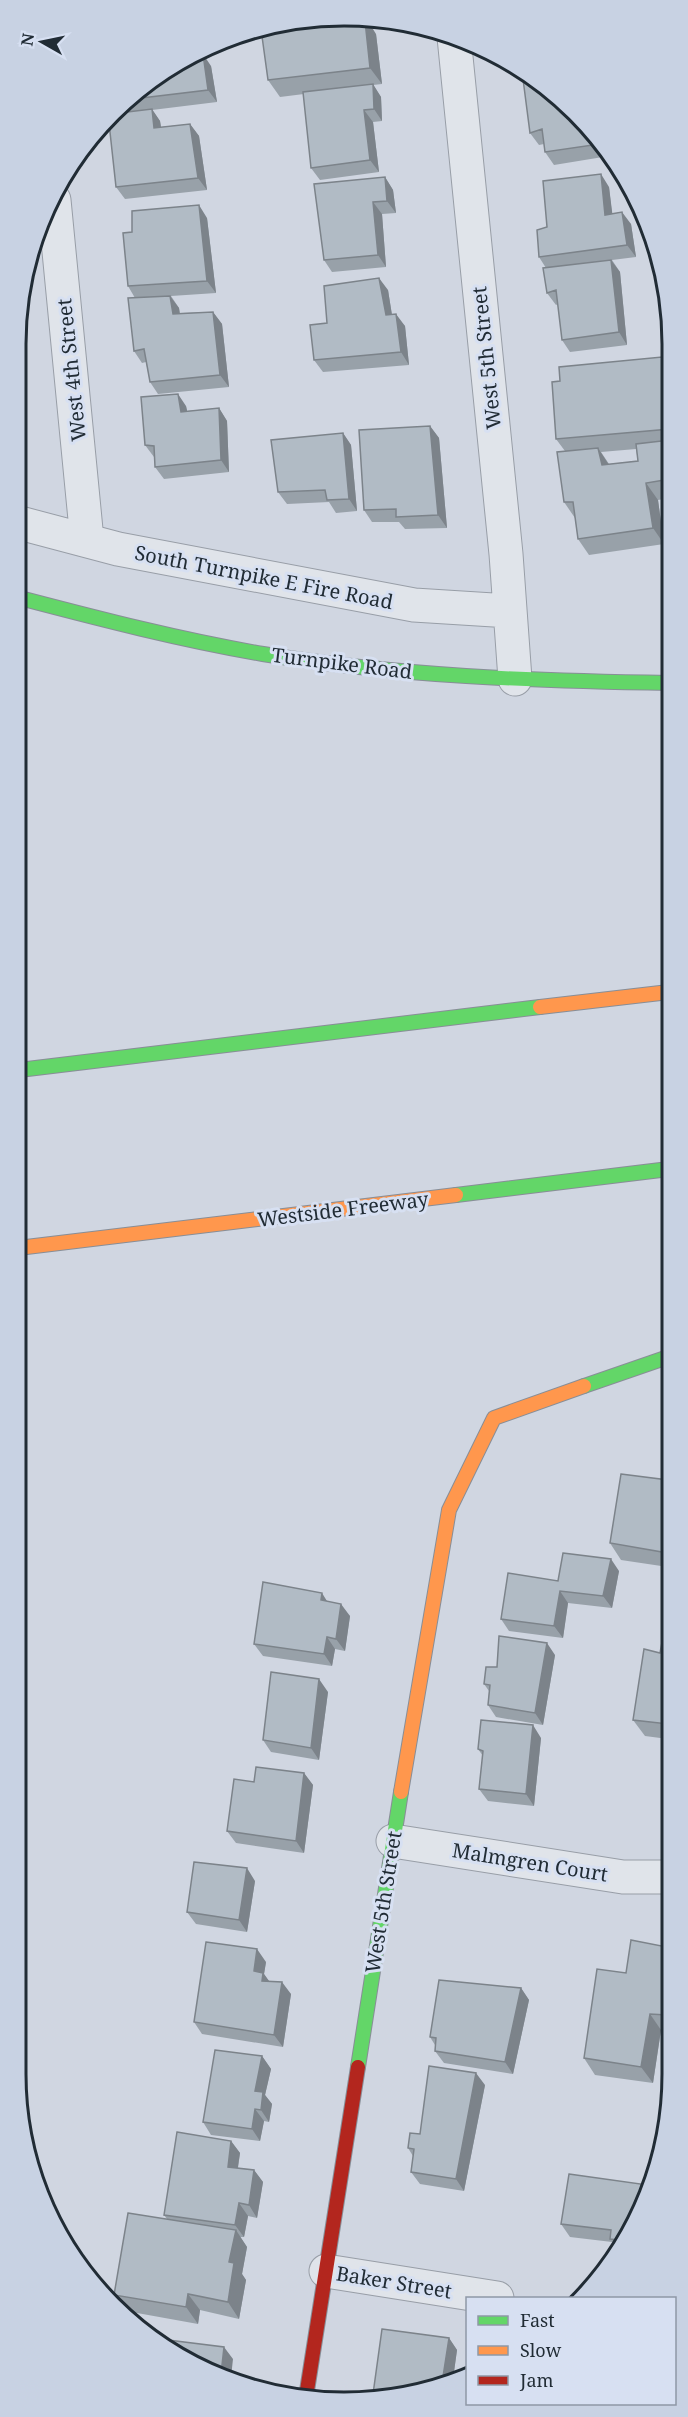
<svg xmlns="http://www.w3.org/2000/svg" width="688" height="2417" font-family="'Noto Serif',serif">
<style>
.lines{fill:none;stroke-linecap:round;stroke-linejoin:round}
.street-casing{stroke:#989ea7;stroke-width:35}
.fast-casing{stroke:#888e97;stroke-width:16}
.slow-casing{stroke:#888e97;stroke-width:16}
.jam-casing{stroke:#888e97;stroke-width:16}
.street{stroke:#e0e4ea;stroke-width:33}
.fast{stroke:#63d668;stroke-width:14}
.slow{stroke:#ff974d;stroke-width:14}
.jam{stroke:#b3261e;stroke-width:14}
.wall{fill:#98a1a9;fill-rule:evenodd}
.shaded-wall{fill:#7c838a}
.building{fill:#b1bbc5;stroke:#7c838a;stroke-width:1.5}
.labels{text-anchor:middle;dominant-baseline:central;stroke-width:6;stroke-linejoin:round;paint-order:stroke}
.street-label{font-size:20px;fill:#212c35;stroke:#d7e0f2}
.rim{fill:none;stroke:#212c35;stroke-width:3}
</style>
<rect width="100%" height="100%" fill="#d0d6e1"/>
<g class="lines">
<g class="street-casing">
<path id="street" d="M454,37L506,554L515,679
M54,200L87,540
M20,523L118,549L414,605L510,611
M393,1841L623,1877H667
M326,2271L497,2298"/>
</g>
<g class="fast-casing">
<path id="fast" d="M20,598C100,619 181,640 263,654C398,676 534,681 670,683
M19,1070L540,1007
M456,1195L669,1169
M584,1386L668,1357
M358,2067L401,1792"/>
</g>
<g class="slow-casing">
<path id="slow" d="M540,1007L669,992
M18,1248L456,1195
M401,1792L449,1510L494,1418L584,1386"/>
</g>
<g class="jam-casing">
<path id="jam" d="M306,2397L358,2067"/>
</g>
<use href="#street" class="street"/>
<use href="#fast" class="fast"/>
<use href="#slow" class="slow"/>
<use href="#jam" class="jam"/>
</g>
<path class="wall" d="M376,34L382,84L373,85L381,97L382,121L373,122L379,172L320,180L311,168L304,94L280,97L268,80Z
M211,66L217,102L152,110L160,121L161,127L190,124L199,136L207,190L125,199L116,187L109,123L161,71Z
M577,112L609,156L554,165L545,152L544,144L539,145L530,133Z
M385,177L393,190L396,213L382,214L386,267L332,272L324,260Z
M609,187L612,214L631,224L636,257L612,260L620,272L627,345L570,352L562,340L558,304L556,305L547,293L546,268L539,257L547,227Z
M207,218L216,293L171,296L179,308L180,313L213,312L222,324L229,387L158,394L150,382L146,362L142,363L134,351L135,298L128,286L132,232Z
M388,290L392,315L405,326L409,365L323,372L314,360L327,323Z
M662,357L670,368V498L658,500L664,544L589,555L578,539L575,518L564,502L565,451L556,439L560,381ZM636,449L638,461L609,464L601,452Z
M186,406L187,411L219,408L227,421L229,472L164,479L155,467V457H154L145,445Z
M430,426L439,438L447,528L405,529L399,522H372L364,510Z
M343,433L351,445L357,511L336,513L329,502L287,504L278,492Z
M668,1480V1567L621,1560L610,1543Z
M619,1571L612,1608L568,1603L563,1638L509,1631L501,1619L558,1581Z
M327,1601L350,1616L345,1651L335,1649L332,1666L263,1656L254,1644Z
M668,1611V1739L645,1736L633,1720L660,1653Z
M555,1655L543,1725L496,1717L488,1705L489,1691L484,1684L497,1667Z
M328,1692L319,1760L271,1752L263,1740Z
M541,1738L534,1806L488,1801L479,1789L483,1756L478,1749Z
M304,1773L313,1785L304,1853L236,1843L227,1831L254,1782Z
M255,1881L247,1932L196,1924L187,1912Z
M667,1947V2031L661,2030L653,2083L595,2075L584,2058L626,1973Z
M266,1962L264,1974L269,1982L291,1994L283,2047L202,2034L194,2022Z
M521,1988L529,2000L513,2074L444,2063L435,2051V2045L430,2037Z
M262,2056L271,2069L265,2095L272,2104L269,2122L264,2121L260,2141L211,2135L203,2122Z
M485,2085L464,2191L420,2184L411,2172L413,2156L408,2148L420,2134Z
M231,2141L240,2153L238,2168L254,2170L263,2182L257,2218L248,2216L244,2237H240L247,2247L242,2274L246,2280L239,2319L200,2310L198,2324L126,2311L114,2295L167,2219L164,2215Z
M569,2174L629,2238L618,2250L612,2242L570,2237L561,2224Z
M449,2338L457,2350L453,2379L429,2391L382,2395Z"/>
<path class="shaded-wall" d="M365,21H368L376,34L382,84L370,68Z
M203,54L211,66L217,102L208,90Z
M373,84L381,97L382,121L374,109Z
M152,109L160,121L163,140L154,128Z
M364,110L373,122L379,172L370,160Z
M190,124L199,136L207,190L198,178Z
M601,174L609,187L614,227L605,215Z
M385,177L393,190L396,213L387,201Z
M373,202L382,214L386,267L378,255Z
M199,205L207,218L216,293L207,281Z
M622,212L631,224L636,257L627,245Z
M611,260L620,272L627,345L619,332Z
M379,278L388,290L394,328L386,315Z
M170,296L179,308L181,326L173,314Z
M213,312L222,324L229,387L220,375Z
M396,314L405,326L409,365L401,352Z
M662,357L670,368V417Z
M178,394L186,406L190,424L181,412Z
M21,402L23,418L21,415Z
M219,408L227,421L229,472L221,460Z
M430,426L439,438L447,528L438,515Z
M343,433L351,445L357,511L349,499Z
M598,448L609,465H602Z
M646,483L658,500L664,544L653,528Z
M611,1559L619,1571L612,1608L603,1596Z
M560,1591L568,1603L563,1638L554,1626Z
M322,1593L330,1606L321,1600Z
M341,1604L350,1616L345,1651L336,1639Z
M327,1637L335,1649L332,1666L324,1654Z
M547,1643L555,1655L543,1725L535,1713Z
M319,1679L328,1692L319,1760L311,1748Z
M533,1725L541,1738L534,1806L526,1794Z
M304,1773L313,1785L304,1853L296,1841Z
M247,1868L255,1881L247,1932L239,1920Z
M257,1949L266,1962L264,1974L272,1985L270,1993L254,1971Z
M282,1982L291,1994L283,2047L274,2035Z
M521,1988L529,2000L513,2074L505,2062Z
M650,2014L661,2030L653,2083L641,2067Z
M262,2056L271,2069L265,2095L272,2104L269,2122L261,2110L255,2091Z
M476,2073L485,2085L464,2191L456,2179Z
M255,2109L264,2121L260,2141L252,2129Z
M231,2141L240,2153L236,2179L228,2167Z
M254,2170L263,2182L257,2218L249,2205Z
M239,2203L248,2216L244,2237L235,2225Z
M236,2230L247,2247L242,2274L246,2280L239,2319L228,2302L229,2262Z
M188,2294L200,2310L198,2324L186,2307Z
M449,2338L457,2350L453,2379L442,2384V2383Z
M224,2347L233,2359L231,2377L221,2374Z
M432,2380L436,2387L430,2390Z"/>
<path class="building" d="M279,21H365L370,68L268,80L261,29Z
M203,54L208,90L133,99L161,71Z
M531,78L577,112L600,144L545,152L542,129L530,133L523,79Z
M373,84L374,109L364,110L370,160L311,168L303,92Z
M152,109L154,128L190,124L198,178L116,187L109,123L119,113Z
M601,174L605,215L622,212L627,245L539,257L537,230L547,227L543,181Z
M385,177L387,201L373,202L378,255L324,260L314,184Z
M199,205L207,281L128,286L123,233L132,232V211Z
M611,260L619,332L562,340L556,290L547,293L543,268Z
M379,278L386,315L396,314L401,352L314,360L310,325L327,323L324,286Z
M170,296L173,314L213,312L220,375L150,382L144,349L134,351L128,298Z
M662,357L670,417V429L556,439L552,382L560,381L559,367Z
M178,394L181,412L219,408L221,460L155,467L154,446L145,445L141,397Z
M430,426L438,515L396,517V509L364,510L359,430Z
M343,433L349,499L327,500L325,490L278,492L271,440Z
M670,440V479L646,483L653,528L578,539L573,502H564L557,452L598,448L602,465L638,461L636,444Z
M621,1474L668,1480V1553L610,1543Z
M563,1553L611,1559L603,1596L560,1591L554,1626L501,1619L508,1573L558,1581Z
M263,1582L322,1593L321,1600L341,1604L336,1639L327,1637L324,1654L254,1644Z
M668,1611V1724L633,1720L644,1649L660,1653Z
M499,1636L547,1643L535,1713L488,1705L490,1685L484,1684L486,1667H497Z
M271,1672L319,1679L311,1748L263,1740Z
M481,1720L533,1725L526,1794L479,1789L483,1751L478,1749Z
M256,1767L304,1773L296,1841L227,1831L234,1779L254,1782Z
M194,1862L247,1868L239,1920L187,1912Z
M631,1940L667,1947V2015L650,2014L641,2067L584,2058L597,1969L626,1973Z
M206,1942L257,1949L254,1971L263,1973L262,1981L282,1982L274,2035L194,2022Z
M439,1980L521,1988L505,2062L435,2051L436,2038L430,2037Z
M215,2050L262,2056L255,2091L263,2092L261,2110L255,2109L252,2129L203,2122Z
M429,2066L476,2073L456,2179L411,2172L414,2149L408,2148L410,2133L420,2134Z
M177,2132L231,2141L228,2167L254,2170L249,2205L239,2203L235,2225L164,2215Z
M569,2174L648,2185L629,2238L626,2241L610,2239L611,2230L561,2224Z
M128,2213L236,2230L229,2262L234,2263L228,2302L188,2294L186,2307L114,2295Z
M382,2329L449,2338L442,2383L432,2380L429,2391L382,2395L373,2394Z
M160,2339L224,2347L221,2374L198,2368Z"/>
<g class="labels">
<g class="street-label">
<text transform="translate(486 358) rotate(-96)">West 5th Street</text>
<text transform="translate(71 370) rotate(-96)">West 4th Street</text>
<text transform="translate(264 577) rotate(11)">South Turnpike E Fire Road</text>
<text transform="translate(342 663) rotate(7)">Turnpike Road</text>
<text transform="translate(343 1209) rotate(-7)">Westside Freeway</text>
<text transform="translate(530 1862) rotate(9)">Malmgren Court</text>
<text transform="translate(383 1902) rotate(-81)">West 5th Street</text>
<text transform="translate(394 2282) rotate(9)">Baker Street</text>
</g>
</g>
<path d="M0 0H688V2417H0ZM344 26H344A318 318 0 0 1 662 344V2074A318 318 0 0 1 344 2392H344A318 318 0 0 1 26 2074V344A318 318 0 0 1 344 26Z" fill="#c8d2e3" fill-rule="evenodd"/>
<path class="rim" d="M344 26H344A318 318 0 0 1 662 344V2074A318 318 0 0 1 344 2392H344A318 318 0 0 1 26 2074V344A318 318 0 0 1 344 26Z"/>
<rect x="466" y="2297" width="210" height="108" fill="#d7e0f2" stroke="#8e98a6" stroke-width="1.5"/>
<rect x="478" y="2316" width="30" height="9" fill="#63d668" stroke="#8e98a6" stroke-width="1.5"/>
<text x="520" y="2327" font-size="18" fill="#212c35">Fast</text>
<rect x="478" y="2346" width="30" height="9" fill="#ff974d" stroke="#8e98a6" stroke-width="1.5"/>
<text x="520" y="2357" font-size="18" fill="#212c35">Slow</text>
<rect x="478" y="2376" width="30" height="9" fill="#b3261e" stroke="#8e98a6" stroke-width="1.5"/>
<text x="520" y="2387" font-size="18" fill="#212c35">Jam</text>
<g transform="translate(42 42) rotate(279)" stroke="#d7e0f2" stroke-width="4.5" paint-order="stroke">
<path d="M0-4.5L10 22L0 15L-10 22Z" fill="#212c35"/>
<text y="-9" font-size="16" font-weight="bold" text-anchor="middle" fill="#212c35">N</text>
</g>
</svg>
